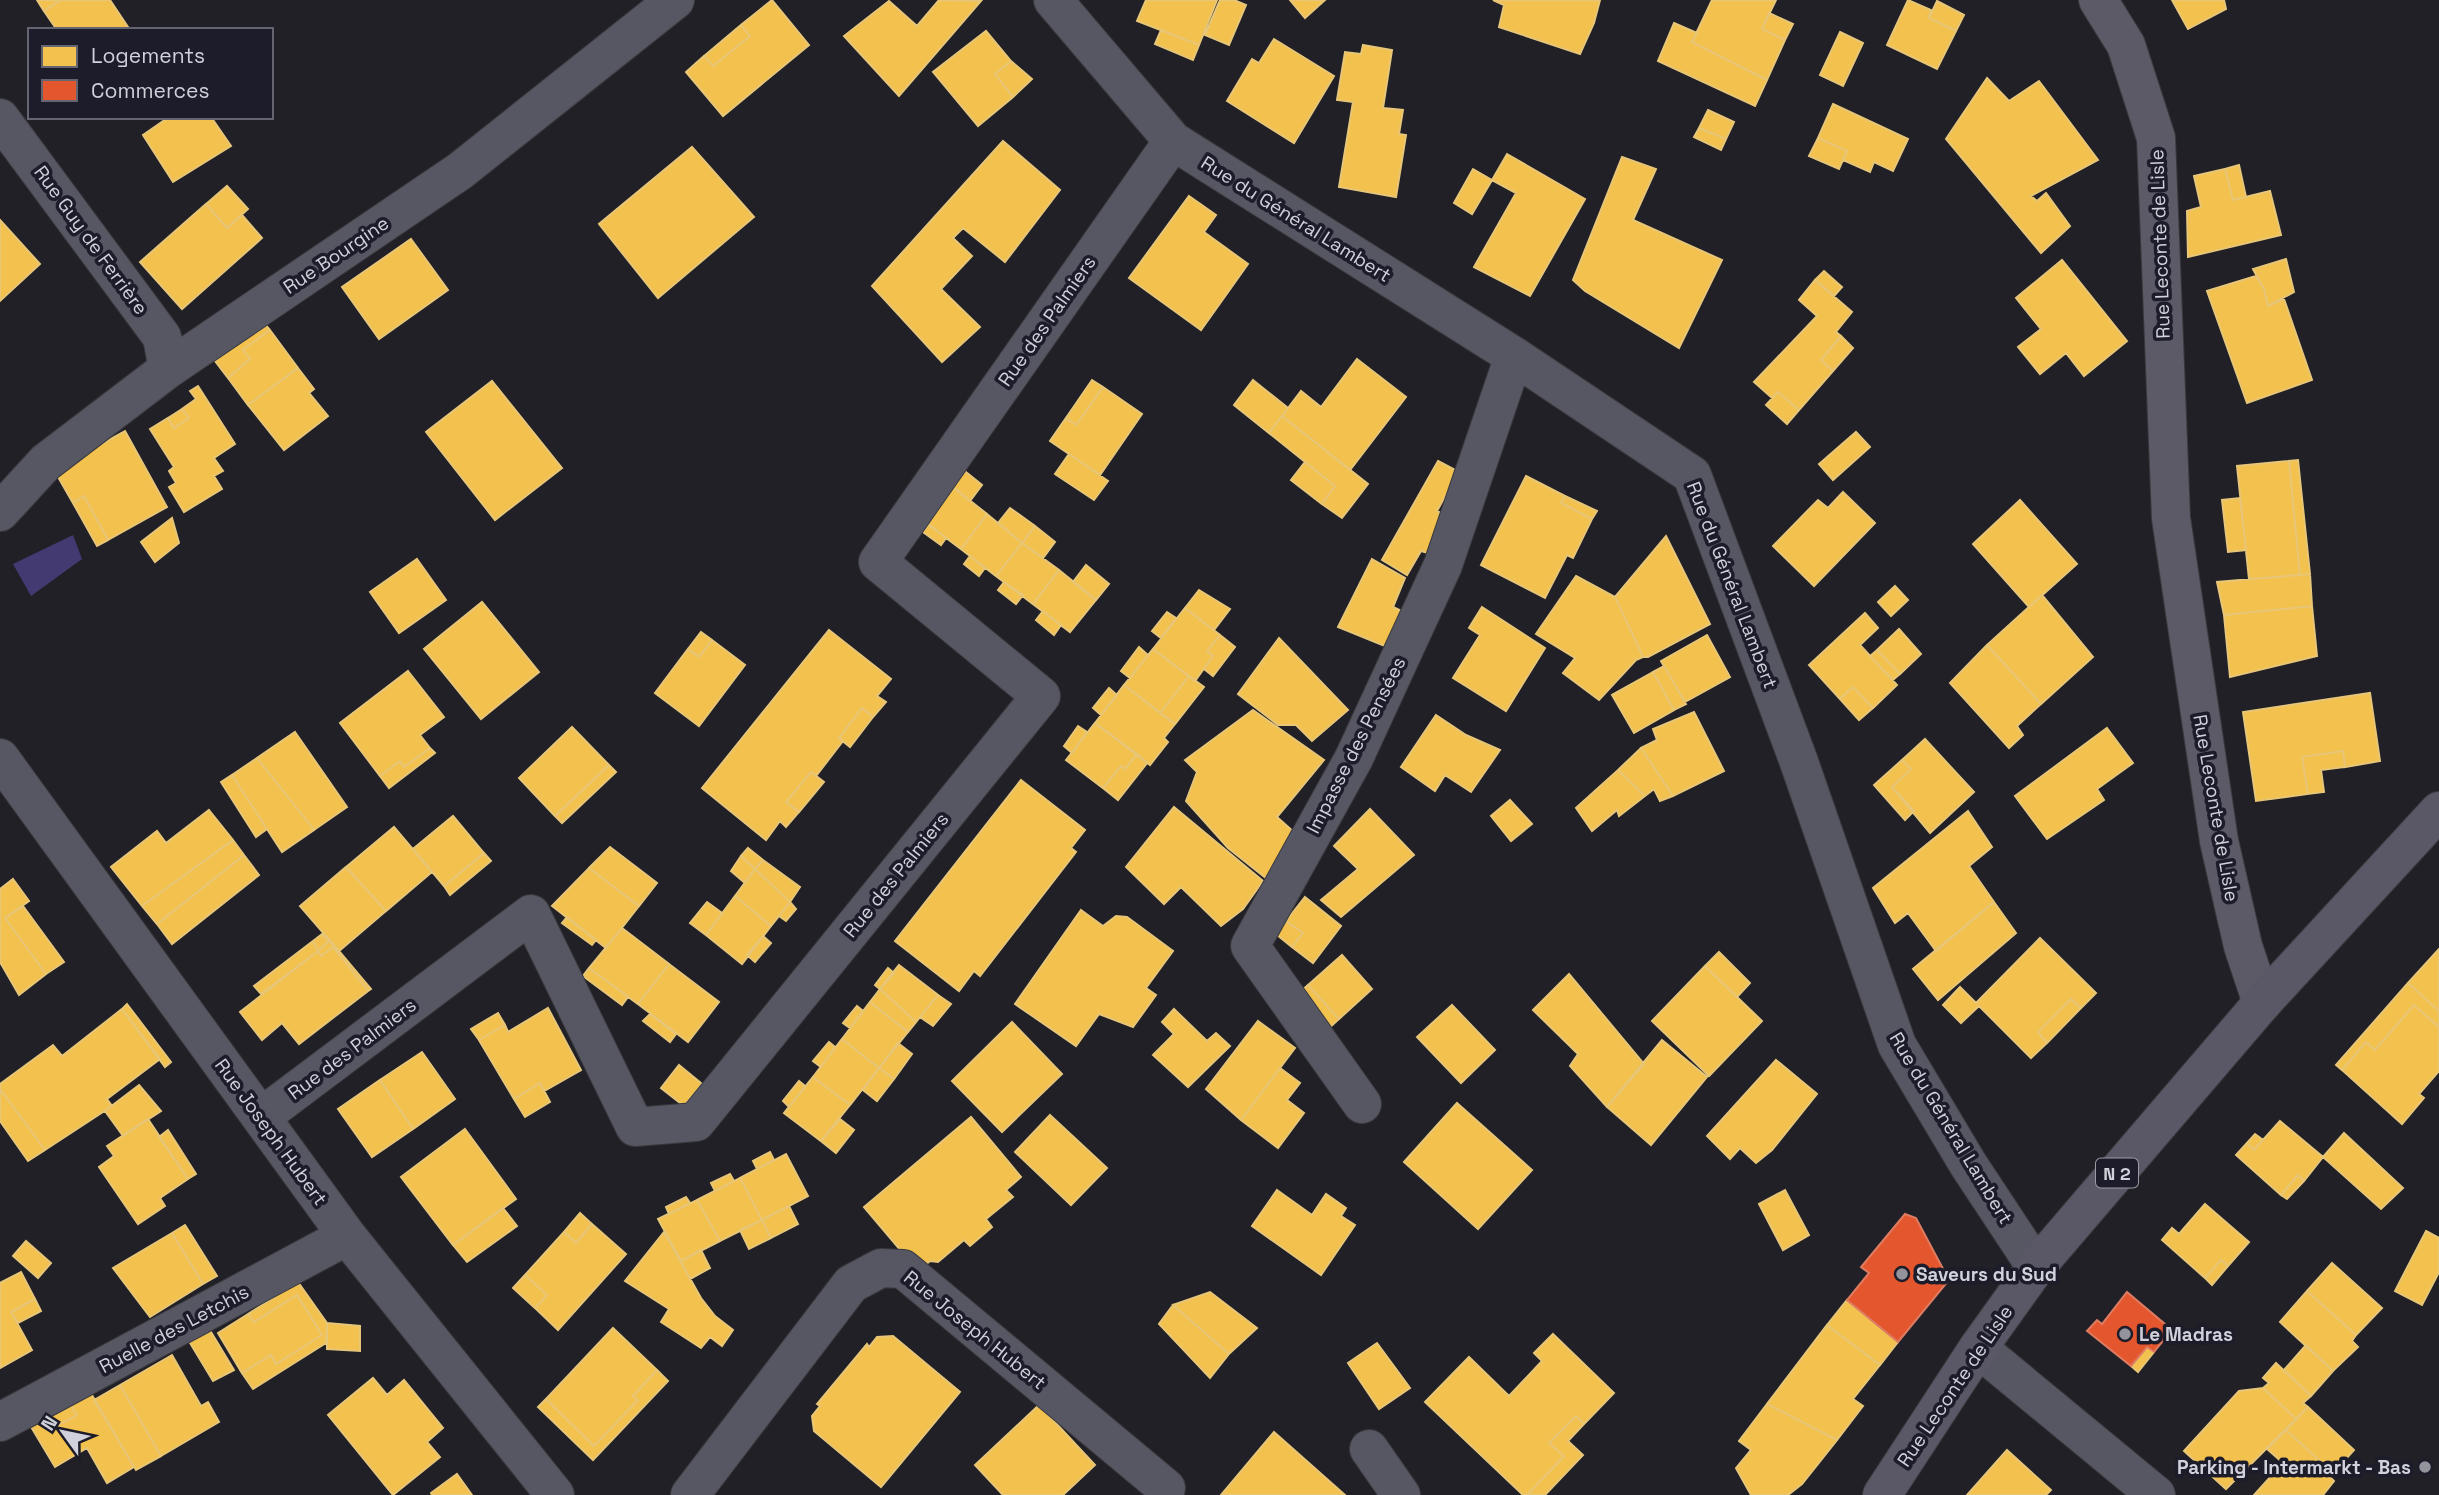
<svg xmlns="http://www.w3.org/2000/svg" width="2439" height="1495" font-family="'Space Grotesk',sans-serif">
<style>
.water{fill:#433a72}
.homes{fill:#f2c14e;stroke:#e8c678;stroke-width:2}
.shops{fill:#e4572e;stroke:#de7c62;stroke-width:2}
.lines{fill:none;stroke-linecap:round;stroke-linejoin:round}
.minor-casing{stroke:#3a3a3e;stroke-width:40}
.tertiary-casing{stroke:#3a3a3e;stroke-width:40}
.secondary-casing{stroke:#3a3a3e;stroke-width:40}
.primary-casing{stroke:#3a3a3e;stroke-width:40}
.minor{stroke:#575764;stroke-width:38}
.tertiary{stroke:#575764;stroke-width:38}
.secondary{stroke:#5c5a67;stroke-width:38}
.primary{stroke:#5a5767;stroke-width:38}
.poi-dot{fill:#93939c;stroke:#1d1c2a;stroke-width:2.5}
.labels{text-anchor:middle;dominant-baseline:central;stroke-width:7;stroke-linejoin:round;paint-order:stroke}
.shield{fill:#1d1c2a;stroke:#9b9ba6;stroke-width:2}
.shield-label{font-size:18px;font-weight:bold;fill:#d1d1db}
.street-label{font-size:19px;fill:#d1d1db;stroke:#1d1c2a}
.poi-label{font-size:19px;font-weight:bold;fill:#d1d1db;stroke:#1d1c2a;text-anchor:start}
</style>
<rect width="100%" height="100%" fill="#202026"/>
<path class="water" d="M73,535L82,559L31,596L13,564Z"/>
<path class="homes" d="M37,0H61L44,11Z
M61,0H110L130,30H57L44,11Z
M772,0L809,45L723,116L686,72L704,56L713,66L750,36L741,25Z
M939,0L981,1L899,96L844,36L889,1L917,26Z
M1146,0H1217L1199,45L1137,21Z
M1220,0H1234L1246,5L1229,45L1205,35Z
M1290,0H1325L1305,18Z
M1493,0H1600L1594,23L1580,54L1499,27L1504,5Z
M1712,0H1776L1762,29L1785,40L1767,80L1692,42Z
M1908,0L1931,10L1929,18L1956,31L1937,69L1887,45Z
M2172,0H2224L2226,9L2188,29Z
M1937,1L1964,15L1956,31L1929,18Z
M1769,13L1793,24L1785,40L1762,29Z
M1674,23L1697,33L1692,42L1767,80L1755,106L1658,61Z
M741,25L750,36L713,66L704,56Z
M1161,30L1199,45L1193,60L1155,44Z
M986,31L1011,61L995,74L1013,97L978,126L933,72Z
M1840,32L1863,43L1843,86L1820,75Z
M1274,39L1334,76L1294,143L1227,101L1252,59L1259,63Z
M1363,45L1392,50L1383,108L1403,110L1399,134L1406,135L1396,197L1339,187L1353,102L1337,100L1345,52L1361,54Z
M1011,61L1032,79L1013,97L995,74Z
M1987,78L2009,101L2039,81L2098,160L2031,196L2037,201L2046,193L2070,226L2041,253L1946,139Z
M1833,104L1908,139L1893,171L1874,162L1870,172L1843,160L1847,151L1818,138Z
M1708,110L1734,122L1726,139L1699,128Z
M169,117H211L231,146L173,182L143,135Z
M1699,128L1726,139L1721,150L1694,137Z
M1818,138L1847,151L1839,169L1809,156Z
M1003,141L1060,190L1005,262L963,228L953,238L972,256L941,289L980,327L942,362L872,286Z
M692,147L754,217L658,298L599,224Z
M1507,154L1585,199L1530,296L1474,267L1516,193L1492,180Z
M1622,157L1656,169L1633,220L1722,260L1679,348L1585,291L1573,280Z
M2239,165L2246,197L2233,200L2225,169Z
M1473,169L1492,180L1472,214L1454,203Z
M2225,169L2233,200L2270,191L2281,235L2188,257L2187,211L2201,207L2194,176Z
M227,186L248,209L227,228L206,204Z
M1189,196L1216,215L1204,232L1248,264L1201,330L1129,278Z
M206,204L227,228L242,215L262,238L182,309L140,262Z
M0,220L40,264L0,301Z
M411,239L448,290L379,339L342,287Z
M2286,259L2294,292L2268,306L2264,289L2253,269Z
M2062,260L2127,341L2084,376L2066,353L2040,374L2018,347L2041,329L2016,298Z
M1824,271L1842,287L1834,296L1815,280Z
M2256,276L2264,289L2268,306L2284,299L2312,380L2247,403L2207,291Z
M1815,280L1852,312L1836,332L1841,336L1821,360L1833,371L1799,410L1778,392L1772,398L1754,382L1817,316L1799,300Z
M264,323L270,330L243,350L250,359L228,378L215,361Z
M270,330L298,368L248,405L228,378L250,359L243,350Z
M1841,336L1853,348L1833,371L1821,360Z
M1357,359L1406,397L1350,470L1282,416L1301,391L1321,407Z
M298,368L314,389L309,393L328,416L284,450L248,405Z
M1092,380L1103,387L1076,425L1066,418Z
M1253,380L1288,408L1269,433L1234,405Z
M492,381L562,468L495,520L426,432Z
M198,386L235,444L214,458L223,471L214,476L222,489L184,512L169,487L176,483L169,471L174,467L150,429L168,418L174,428L189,418L182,409L196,399L190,391Z
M1103,387L1142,414L1100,475L1050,441L1066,418L1076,425Z
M1778,392L1799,410L1787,424L1766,405Z
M182,409L189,418L174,428L168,418Z
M1282,416L1368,484L1342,518L1322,504L1335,486L1269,433Z
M125,431L167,507L108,540L84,496L73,503L54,470Z
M1856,432L1870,447L1833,480L1819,464Z
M1069,454L1108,481L1094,500L1055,474Z
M2298,460L2310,574L2300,575L2289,461Z
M1438,461L1459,472L1437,511L1448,517L1428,553L1421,551L1407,575L1382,560Z
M2289,461L2300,575L2249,579L2237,466Z
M1305,462L1335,486L1322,504L1291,480Z
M961,468L982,485L970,501L949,484Z
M1526,476L1565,496L1561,503L1592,519L1573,558L1567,555L1545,598L1481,565Z
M949,484L987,514L961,549L921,519Z
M1843,492L1875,523L1814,586L1773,546L1818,500L1828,508Z
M84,496L108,540L97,546L73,503Z
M1565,496L1597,511L1592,519L1561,503Z
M2240,498L2246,550L2228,552L2222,500Z
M2020,500L2077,564L2029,607L1973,544Z
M1010,508L1035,526L1022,543L998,523Z
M987,514L1022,543L996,576L961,549Z
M172,518L179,543L155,562L141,542Z
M929,524L946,538L941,545L923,532Z
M1035,526L1055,542L1043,558L1022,543Z
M1666,536L1710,624L1648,657H1643L1615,597Z
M1022,543L1059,570L1033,604L996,576Z
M970,556L985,568L979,576L964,564Z
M417,559L446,600L399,633L370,592Z
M1372,559L1405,578L1393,607L1406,613L1392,649L1338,627Z
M1086,565L1109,584L1096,600L1073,582Z
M1059,570L1096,600L1070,632L1033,604Z
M2310,574L2312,606L2224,615L2217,582Z
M1576,576L1615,597L1643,657L1636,660L1599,700L1563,673L1575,658L1536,634Z
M1004,582L1023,595L1016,604L998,590Z
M1895,586L1908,600L1891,616L1878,602Z
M1199,590L1230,609L1214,630L1185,608Z
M2042,595L2093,657L2041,704L1987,645Z
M482,602L539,672L481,719L424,649Z
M2312,606L2317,656L2230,677L2224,615Z
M1482,607L1545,648L1506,711L1453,678L1480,635L1469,628Z
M1185,608L1220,635L1207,651L1213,656L1195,681L1153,649Z
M1043,611L1061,625L1054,635L1036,620Z
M1167,612L1176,618L1161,638L1152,631Z
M1865,613L1878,628L1860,645L1897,685L1873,708L1853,687L1840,699L1809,665Z
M1899,629L1921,654L1900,674L1877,650Z
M829,630L891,679L877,696L886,702L873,717L862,708L839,738L843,741L816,776L811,772L786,802L799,812L786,827L780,821L766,840L702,788Z
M701,632L712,640L699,657L688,649Z
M1220,635L1235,647L1213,676L1204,669L1213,656L1207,651Z
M1707,635L1730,677L1685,702L1661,661Z
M1279,638L1348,710L1312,741L1296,725H1278L1238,694Z
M712,640L745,665L699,726L655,693L688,649L699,657Z
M1987,645L2041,704L2017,726L2023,735L2009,748L1950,683Z
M1139,647L1148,655L1130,678L1121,671Z
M1153,649L1189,676L1160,713L1124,685Z
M1877,650L1900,674L1893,680L1870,656Z
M1664,666L1686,704L1674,710L1653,672Z
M408,671L444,717L420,735L430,748L404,767L400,761L380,776L340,723Z
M1653,672L1674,710L1634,733L1612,695Z
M1189,676L1204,687L1175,724L1160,713Z
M1124,685L1175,724L1164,738L1168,742L1150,765L1095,723Z
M1853,687L1873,708L1859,720L1840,699Z
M1109,688L1117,695L1101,715L1093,708Z
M2370,693L2380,761L2345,767L2343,751L2302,757L2308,794L2256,801L2243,712Z
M862,708L873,717L850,747L839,738Z
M1253,710L1324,760L1277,817L1296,834L1267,879L1228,848L1186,801L1197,772L1185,760Z
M1694,712L1724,771L1673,796L1641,748L1657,740L1653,729Z
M1436,715L1466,735L1500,750L1471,792L1445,775L1435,791L1401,767Z
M1095,723L1137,754L1125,769L1121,766L1103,788L1066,760Z
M1078,726L1087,732L1072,753L1064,746Z
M572,727L609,765L555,816L519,778Z
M2107,728L2133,763L2097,789L2104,800L2047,839L2015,796Z
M295,732L347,807L314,830L257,758Z
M1925,739L1974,792L1930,833L1892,787L1911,769L1902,760Z
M430,748L435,753L389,788L380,776L400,761L404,767Z
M1641,748L1673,796L1660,801L1654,789L1645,796L1618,770Z
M2343,751L2345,767L2321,770L2324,792L2308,794L2302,757Z
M1137,754L1147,763L1118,800L1103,788L1121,766L1125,769Z
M257,758L314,830L282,852L232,775Z
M1902,760L1911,769L1892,787L1914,811L1905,820L1874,785Z
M609,765L616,772L562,823L555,816Z
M1618,770L1645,796L1619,816L1617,810L1592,831L1576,808Z
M811,772L824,782L799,812L786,802Z
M232,775L267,829L256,837L221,782Z
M1021,780L1085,830L1071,848L1076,852L980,976L974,971L959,991L895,941Z
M1510,800L1532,824L1511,841L1491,816Z
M1174,807L1263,881L1243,909L1221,926L1181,887L1164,904L1126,867Z
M1370,809L1414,855L1341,917L1321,900L1358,869L1334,846Z
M209,810L233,840L142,906L111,867L157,831L166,843Z
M1968,811L1992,847L1969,866L1994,902L1936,951L1908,913L1895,923L1873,888Z
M453,816L484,853L444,886L413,849Z
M394,827L432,872L386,911L346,867Z
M233,840L244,855L157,924L142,906Z
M610,847L657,883L639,906L589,868Z
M748,848L763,860L755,869L741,856Z
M484,853L491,861L450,895L444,886Z
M244,855L259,875L172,944L157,924Z
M741,856L755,869L745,883L731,871Z
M763,860L800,887L790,902L755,869Z
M346,867L386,911L339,951L300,906Z
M589,868L639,906L606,948L552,906Z
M755,869L790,902L771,926L735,896Z
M13,879L29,901L5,918L46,974L19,995L0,962V889Z
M735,896L771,926L742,964L706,935Z
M1305,897L1341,926L1313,963L1292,947L1303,933L1286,921Z
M707,902L722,913L706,935L690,923Z
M790,902L796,909L786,921L779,916Z
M1994,902L2016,933L1938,1000L1913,969Z
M23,906L64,962L46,974L5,918Z
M1081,910L1103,926L1116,916L1127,917L1173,951L1146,988L1156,995L1133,1027L1099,1014L1076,1046L1015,1004Z
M567,917L596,940L592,945L562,923Z
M1286,921L1303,933L1292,947L1276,934Z
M622,928L669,964L638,1004L589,968Z
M322,934L329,941L318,951L313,941Z
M763,936L771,943L755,962L747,955Z
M2040,938L2096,993L2081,1008L2071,999L2038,1032L2047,1043L2031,1058L1979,1006L1961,1023L1943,1005L1960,987L1976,1003Z
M313,941L318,951L261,994L254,986Z
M329,941L339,951L371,989L368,991L333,947L321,956L318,951Z
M333,947L368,991L299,1044L282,1023L262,1040L240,1012L318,951L321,956Z
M2439,949V1011L2408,983Z
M1719,952L1750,983L1737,997L1705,966Z
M1342,955L1372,989L1339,1019L1308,985Z
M669,964L719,1002L688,1042L638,1004Z
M899,965L938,995L916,1022L880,989Z
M1705,966L1762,1021L1709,1076L1652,1021Z
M589,968L628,997L622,1005L583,976Z
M888,968L894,973L880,989L875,985Z
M1569,974L1644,1064L1607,1107L1570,1066L1578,1054L1533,1010Z
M2408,983L2439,1011V1027L2414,1005L2375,1050L2366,1042L2342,1070L2336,1065Z
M1308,985L1339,1019L1329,1028L1298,994Z
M880,989L916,1022L908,1032L870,1002Z
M938,995L951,1004L933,1026L920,1017Z
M2071,999L2081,1008L2047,1043L2038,1032Z
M870,1002L908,1032L879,1068L842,1039Z
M127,1004L171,1062L165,1067L122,1009Z
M1452,1005L1495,1050L1461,1083L1417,1037Z
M2414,1005L2439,1027V1071L2419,1094L2424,1098L2402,1124L2342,1070L2366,1042L2375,1050Z
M857,1006L863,1011L850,1028L843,1023Z
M548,1008L581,1070L544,1091L540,1083L514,1099L479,1040L505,1025L508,1032Z
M122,1009L160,1059L107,1099L112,1106L45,1150L0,1089V1084L53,1045L62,1056Z
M1174,1009L1207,1041L1216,1033L1230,1046L1188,1087L1153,1055L1174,1034L1162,1022Z
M498,1013L505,1025L479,1040L471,1029Z
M650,1014L676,1034L670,1042L643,1021Z
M1258,1021L1295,1048L1241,1120L1206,1089Z
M1012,1022L1062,1074L1002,1132L952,1081Z
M842,1039L879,1068L850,1105L813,1077Z
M1662,1040L1707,1077L1651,1145L1607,1107Z
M829,1042L835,1047L821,1067L813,1061Z
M898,1043L912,1054L894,1079L879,1068Z
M422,1052L455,1099L413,1129L380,1080Z
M1776,1060L1817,1094L1772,1150L1756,1163L1740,1148L1730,1159L1707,1136Z
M679,1065L702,1084L684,1106L661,1088Z
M879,1068L894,1079L877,1101L863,1090Z
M1280,1068L1300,1083L1287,1100L1304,1113L1278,1148L1241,1120Z
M813,1077L850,1105L821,1141L784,1113Z
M380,1080L413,1129L372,1157L338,1109Z
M799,1081L805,1086L789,1107L783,1101Z
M540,1083L550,1102L525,1117L514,1099Z
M139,1085L161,1111L123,1136L105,1111Z
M0,1089L45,1150L28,1161L0,1121Z
M1457,1103L1532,1170L1478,1229L1404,1162Z
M1050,1115L1107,1168L1071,1205L1015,1152Z
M971,1117L1021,1177L1006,1190L1013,1197L986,1219L992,1227L970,1246L964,1240L938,1262L930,1261L918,1271L864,1207Z
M148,1119L188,1179L160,1198L165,1206L138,1224L99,1167L114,1156L107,1146Z
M840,1119L854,1130L836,1153L821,1141Z
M2280,1121L2323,1157L2304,1181L2298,1175L2281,1195L2236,1155L2247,1143L2254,1150Z
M465,1129L516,1199L453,1245L401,1177Z
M168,1130L196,1174L188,1179L159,1137Z
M2344,1133L2403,1188L2381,1209L2323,1157Z
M2255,1134L2263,1140L2254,1150L2247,1143Z
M770,1152L774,1160L757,1169L753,1161Z
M786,1154L808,1196L762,1220L740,1178Z
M730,1174L734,1181L715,1191L711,1183Z
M2298,1175L2304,1181L2287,1199L2281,1195Z
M740,1178L762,1220L720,1241L697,1200Z
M1277,1190L1312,1215L1326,1194L1346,1208L1341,1216L1355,1225L1321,1275L1252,1226Z
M1785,1190L1809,1235L1783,1250L1759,1204Z
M686,1197L690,1203L669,1214L666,1207Z
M697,1200L720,1241L681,1261L658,1219Z
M2205,1204L2249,1242L2228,1266L2221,1260L2205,1278L2162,1240L2172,1228L2179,1234Z
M789,1206L798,1224L771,1238L762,1220Z
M503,1208L517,1226L467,1262L453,1245Z
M580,1213L592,1224L576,1243L564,1232Z
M762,1220L771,1238L749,1249L740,1230Z
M592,1224L626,1254L558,1330L535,1308L547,1295L525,1275L564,1232L576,1243Z
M185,1225L217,1276L203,1284L172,1233Z
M2426,1231L2439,1238V1272L2422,1305L2395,1291Z
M664,1232L701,1298L715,1316L733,1330L722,1346L710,1337L701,1348L661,1322L669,1309L625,1281Z
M172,1233L203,1284L150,1317L113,1268Z
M26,1241L51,1263L38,1278L13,1256Z
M701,1250L710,1268L690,1279L681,1261Z
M2221,1260L2228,1266L2212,1285L2205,1278Z
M2332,1263L2382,1308L2356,1335L2307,1291Z
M21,1272L35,1299L11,1312L32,1350L0,1368V1283Z
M525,1275L547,1295L535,1308L513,1288Z
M298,1282L327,1323L326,1343L253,1389L242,1373L271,1355L276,1364L322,1335L297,1295L254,1322L248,1314Z
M2307,1291L2356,1335L2352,1341L2358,1347L2333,1371L2280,1322Z
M1210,1292L1257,1328L1229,1354L1173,1305Z
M297,1295L322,1335L276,1364L271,1355L242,1373L218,1333L248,1314L254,1322Z
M35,1299L41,1311L18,1323L11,1312Z
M1847,1300L1898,1342L1880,1365L1827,1325Z
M1173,1305L1229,1354L1210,1378L1159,1324Z
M327,1323L360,1326V1351L327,1349Z
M1827,1325L1880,1365L1853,1399L1863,1406L1837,1440L1767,1404Z
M208,1327L234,1370L213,1381L187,1338Z
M613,1328L657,1370L633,1396L638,1400L594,1446L546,1399Z
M1553,1334L1614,1393L1584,1424L1576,1416L1549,1443L1564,1456L1527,1495H1523L1425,1402L1469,1357L1509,1396L1542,1361L1534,1353Z
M893,1336L960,1392L881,1487L814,1431L812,1416L820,1406L817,1404L867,1344L869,1347L877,1337Z
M1377,1343L1410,1388L1379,1409L1348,1363Z
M2306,1345L2333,1371L2311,1396L2284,1370Z
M2147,1347L2154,1352L2138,1372L2131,1366Z
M172,1355L201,1406L208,1402L219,1422L161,1456L120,1385Z
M2276,1363L2311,1396L2303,1403L2308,1407L2296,1419L2263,1388L2269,1383L2263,1378Z
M657,1370L668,1381L593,1460L538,1407L546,1399L594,1446L638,1400L633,1396Z
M373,1378L387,1395L404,1380L443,1428L427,1442L440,1457L393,1495L328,1415Z
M120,1385L161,1456L136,1470L94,1400Z
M2263,1388L2296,1419L2226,1489L2184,1451L2239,1391Z
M89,1390L134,1467L107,1483L87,1448L55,1467L30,1425L49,1414L57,1426L77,1415L69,1402Z
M69,1402L77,1415L57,1426L49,1414Z
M1767,1404L1837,1440L1802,1484L1788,1495H1751L1736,1468L1751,1450L1739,1441Z
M1039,1405L1095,1465L1063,1495H1003L975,1465Z
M2308,1407L2354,1450L2333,1473L2286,1430Z
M1576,1416L1584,1424L1568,1441L1583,1455L1545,1495H1527L1564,1456L1549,1443Z
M2286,1430L2333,1473L2330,1477L2334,1481L2323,1495H2254L2283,1463L2267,1449Z
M1274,1432L1345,1495H1221Z
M2007,1450L2051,1490L2046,1495H1967Z
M457,1474L472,1495H432L431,1493Z"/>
<path class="shops" d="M1905,1214L1916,1218L1949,1280L1898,1342L1847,1300L1869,1273L1861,1267Z
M2127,1292L2172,1330L2154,1352L2147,1347L2131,1366L2087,1331L2097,1320L2102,1324Z"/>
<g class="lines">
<g class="minor-casing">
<path id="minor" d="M1053,0L1173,141L1514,356L1692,475L1799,762L1897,1045L1968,1164L2036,1267
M0,118L162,337L168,369
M0,512L46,462L168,369L460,171L675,0
M0,758L347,1236L555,1495
M1362,1104L1250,946L1354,758L1443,565L1514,356
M261,1117L531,914L635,1127L696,1122L1041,696L878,562L1173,141
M0,1422L347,1236
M1369,1449L1401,1495
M690,1495L851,1284L881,1268L903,1269L1166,1488"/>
</g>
<g class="tertiary-casing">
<path id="tertiary" d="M1978,1348L2156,1495"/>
</g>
<g class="secondary-casing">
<path id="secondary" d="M2098,0L2126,45L2156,138L2171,518L2219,841L2243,946L2262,1003"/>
</g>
<g class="primary-casing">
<path id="primary" d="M1882,1495L1978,1348L2036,1267L2262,1003L2439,811"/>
</g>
<use href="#minor" class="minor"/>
<use href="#tertiary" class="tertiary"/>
<use href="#secondary" class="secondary"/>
<use href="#primary" class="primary"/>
</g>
<g class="poi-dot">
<circle cx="1902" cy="1274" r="7"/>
<circle cx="2125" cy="1334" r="7"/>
<circle cx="2425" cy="1467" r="7"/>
</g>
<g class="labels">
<rect class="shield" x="2096" y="1158.5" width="42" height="29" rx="5"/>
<g class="shield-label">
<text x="2117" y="1173">N 2</text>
</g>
<g class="street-label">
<text transform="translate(1296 219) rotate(32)">Rue du Général Lambert</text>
<text transform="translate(91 240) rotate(54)">Rue Guy de Ferrière</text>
<text transform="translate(2160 244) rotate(-92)">Rue Leconte de Lisle</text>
<text transform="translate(336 255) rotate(-34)">Rue Bourgine</text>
<text transform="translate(1047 321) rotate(-55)">Rue des Palmiers</text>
<text transform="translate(1732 585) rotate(69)">Rue du Général Lambert</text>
<text transform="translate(1356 745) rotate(-63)">Impasse des Pensées</text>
<text transform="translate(2216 808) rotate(80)">Rue Leconte de Lisle</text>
<text transform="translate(896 875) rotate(-51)">Rue des Palmiers</text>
<text transform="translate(352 1049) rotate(-37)">Rue des Palmiers</text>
<text transform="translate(1951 1128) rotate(59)">Rue du Général Lambert</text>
<text transform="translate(271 1132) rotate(54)">Rue Joseph Hubert</text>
<text transform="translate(174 1329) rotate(-28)">Ruelle des Letchis</text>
<text transform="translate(975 1330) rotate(39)">Rue Joseph Hubert</text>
<text transform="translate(1955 1386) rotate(-56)">Rue Leconte de Lisle</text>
</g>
<g class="poi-label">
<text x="1916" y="1274">Saveurs du Sud</text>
<text x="2139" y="1334">Le Madras</text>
<text x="2411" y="1467" text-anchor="end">Parking - Intermarkt - Bas</text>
</g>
</g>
<rect x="28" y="28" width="245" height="91" fill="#1d1c2a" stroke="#656471" stroke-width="2"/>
<rect x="42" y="46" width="35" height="21" fill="#f2c14e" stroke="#656471" stroke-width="2"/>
<text x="91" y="63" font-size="21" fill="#d1d1db">Logements</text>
<rect x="42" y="80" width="35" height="21" fill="#e4572e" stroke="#656471" stroke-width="2"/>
<text x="91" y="98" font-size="21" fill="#d1d1db">Commerces</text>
<g transform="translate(63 1432) rotate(303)" stroke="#1d1c2a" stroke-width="5" paint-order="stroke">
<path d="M0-5L12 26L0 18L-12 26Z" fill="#d1d1db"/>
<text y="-10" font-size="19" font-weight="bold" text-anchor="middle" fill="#d1d1db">N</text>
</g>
</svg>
